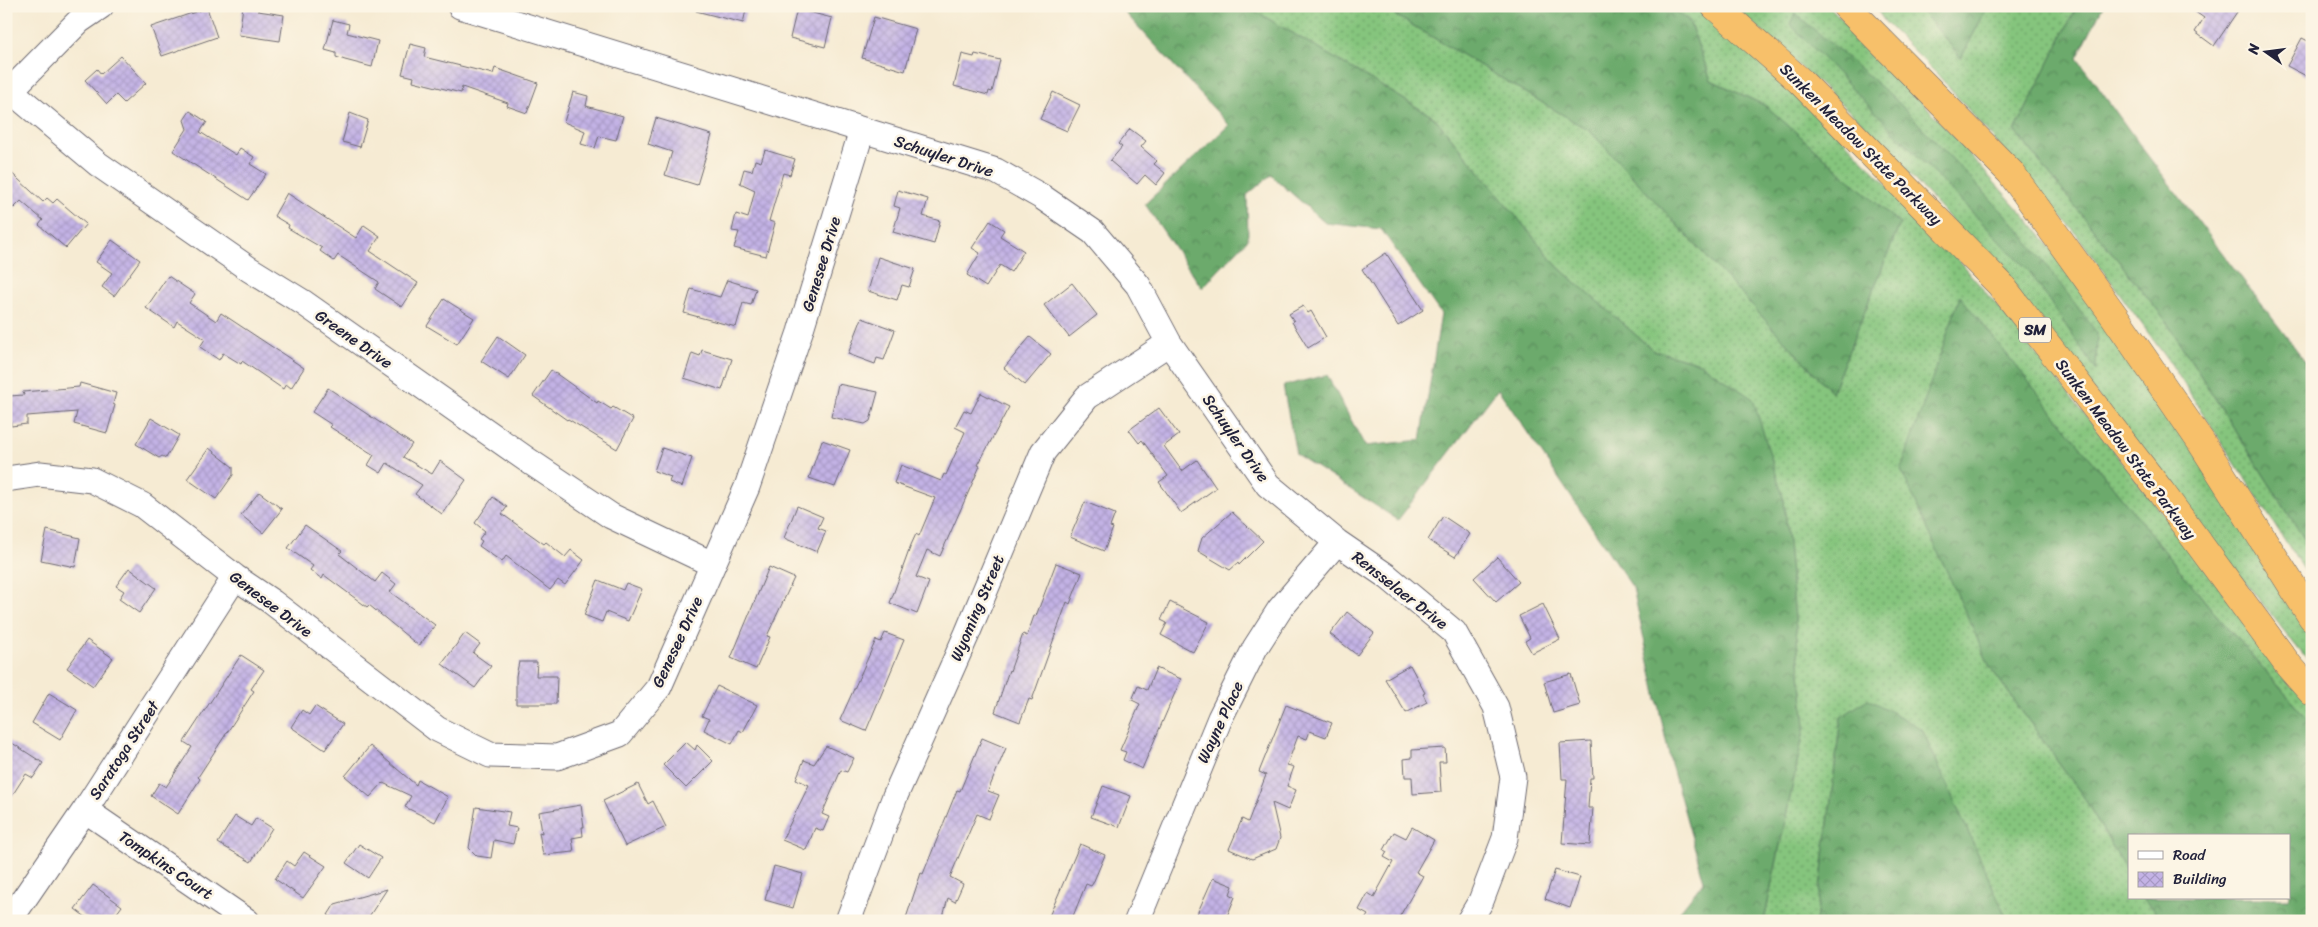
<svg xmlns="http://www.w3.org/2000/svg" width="2318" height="927" font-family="Sriracha,sans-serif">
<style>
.grass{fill:url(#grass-dots);stroke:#54745c}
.forest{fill:url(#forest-crowns);stroke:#476654}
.building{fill:url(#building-cross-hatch)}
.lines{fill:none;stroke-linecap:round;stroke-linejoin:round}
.minor-casing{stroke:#6c6870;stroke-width:27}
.highway-casing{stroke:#6c6870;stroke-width:29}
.minor{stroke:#fff;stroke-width:25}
.highway{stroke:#f7c06b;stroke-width:28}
.labels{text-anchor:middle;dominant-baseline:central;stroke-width:5;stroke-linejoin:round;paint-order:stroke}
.shield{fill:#fcf5e5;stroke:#63616e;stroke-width:1}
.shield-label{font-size:15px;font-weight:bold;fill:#22223b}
.street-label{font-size:16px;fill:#22223b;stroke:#fcf5e5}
</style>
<defs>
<pattern id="grass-dots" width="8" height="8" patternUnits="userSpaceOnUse" patternTransform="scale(1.25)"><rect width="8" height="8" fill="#85c57d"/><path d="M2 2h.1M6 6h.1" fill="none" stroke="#6ca068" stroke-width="1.8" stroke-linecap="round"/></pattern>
<pattern id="forest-crowns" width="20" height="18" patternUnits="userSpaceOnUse" patternTransform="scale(1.25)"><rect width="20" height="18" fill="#6caa6c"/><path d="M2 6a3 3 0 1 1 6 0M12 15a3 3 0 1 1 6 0" fill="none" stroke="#588a5a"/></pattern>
<pattern id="building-cross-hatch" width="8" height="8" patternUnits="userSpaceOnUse" patternTransform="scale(1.25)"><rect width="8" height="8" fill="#c3b2e5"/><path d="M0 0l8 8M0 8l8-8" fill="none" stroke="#a799c5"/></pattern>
</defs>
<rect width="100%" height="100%" fill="#fcf5e5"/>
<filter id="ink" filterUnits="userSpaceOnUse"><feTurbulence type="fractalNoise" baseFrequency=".02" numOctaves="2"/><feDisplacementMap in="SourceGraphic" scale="10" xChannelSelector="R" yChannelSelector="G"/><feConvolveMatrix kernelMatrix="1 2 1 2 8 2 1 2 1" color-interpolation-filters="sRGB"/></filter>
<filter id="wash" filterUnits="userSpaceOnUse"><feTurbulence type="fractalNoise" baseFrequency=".0096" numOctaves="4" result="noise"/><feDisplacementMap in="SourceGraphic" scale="20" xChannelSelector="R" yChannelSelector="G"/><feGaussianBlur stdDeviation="1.12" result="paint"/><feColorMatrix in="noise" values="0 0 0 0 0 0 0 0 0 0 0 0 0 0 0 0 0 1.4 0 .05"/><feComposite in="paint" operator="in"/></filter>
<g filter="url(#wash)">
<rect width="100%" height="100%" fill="#f6ebd3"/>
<path class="grass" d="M1247,6H1380L1590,131L1832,392L1900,224L1766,106L1711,80L1689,21L1668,6H1693L1743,47L1839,135L1940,239L2006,316L2083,412L2312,704V724L2212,610L1960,297L1990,667L2083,796L2129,875V898H2143L2162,921H2008L1922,729L1841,717L1816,921H1764L1805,726L1784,500L1700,363L1653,350L1558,267L1435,118Z
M1734,6H1829L1900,77L2037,230L2155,389L2312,628V666L1993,265L1861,122Z
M1874,6H1918L1961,58L1988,6H2077L2015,131L2164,318L2312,551V582L2171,364L2074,231L1938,75L1886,23Z"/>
<path class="forest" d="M1119,6H1247L1435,118L1558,267L1653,350L1700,363L1753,399L1784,500L1805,726L1764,921H1672L1704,881L1671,764L1633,588L1498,389L1398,520L1296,454L1283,386L1327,375L1365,446L1421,440L1441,314L1381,229L1325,223L1271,175L1247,195L1248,239L1202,288L1145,204L1229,125Z
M1380,6H1668L1689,21L1711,80L1766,106L1900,224L1832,392L1590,131Z
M1918,6H1988L1961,58Z
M2077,6H2103L2077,58L2142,148L2312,370V551L2164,318L2015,131Z
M1795,13L1894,98L2018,228L2097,333L2096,370L2029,271L1790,24Z
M1960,296L2212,610L2312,724V921H2162L2143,898H2289V836H2129V875L2083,796L1990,667L1901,470Z
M1868,699L1922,729L2008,921H1816L1841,717Z"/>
<g id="blocks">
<path class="building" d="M243,6H258V11L284,15L280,41L239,35Z
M697,6H747L743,23L696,11Z
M2187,6H2241L2214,46L2195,32L2204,18Z
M207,8L217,37L162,56L151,27Z
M797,9L832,18L825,47L790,38Z
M874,17L916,29L905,71L862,58Z
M333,20L349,24L347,33L378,41L372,67L345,60L336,57V53L325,50Z
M2302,38L2312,43V79L2287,66Z
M410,44L426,48L424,57L493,74L495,68L538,83L527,113L507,106L508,103L462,87L461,93L413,81L414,77L402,74Z
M962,54L974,57L975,54L1000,60L992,92L989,91L988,95L954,86Z
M121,56L146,83L124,103L116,95L107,104L85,80L97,69L101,74Z
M573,92L588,96L586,106L623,116L616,140L599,136L595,148L581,144L585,131L564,122Z
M1053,92L1080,105L1067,131L1040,119Z
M190,111L207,122L200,132L236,155L240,148L254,157L250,164L266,174L248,200L173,151L187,129L184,120Z
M350,113L368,120L360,147L342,142Z
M656,118L712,135L697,185L665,175L672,152L648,144Z
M1130,129L1146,141L1141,147L1157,161L1154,164L1165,173L1156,185L1145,175L1137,184L1110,161L1122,147L1118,144Z
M765,150L795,159L790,175L783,173L769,221L775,223L766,256L734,248L739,232L732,231L736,214L748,218L755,190L740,183L744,169L752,171L755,160L761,162Z
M6,168L43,202L47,198L53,203L57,199L86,224L66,248L39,225L43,220L21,201L14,208L6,202Z
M898,190L928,199L923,216L940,221L934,244L893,232L900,208L894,206Z
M287,193L356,238L364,225L380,236L370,251L418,283L402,307L375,289L379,282L338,255L334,261L320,251L322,248L288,228L289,225L274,216Z
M990,221L1004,230L1000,236L1024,251L1011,272L1000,265L986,287L967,275L980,253L972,248Z
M112,240L140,260L114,296L102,287L112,273L96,262Z
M1386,253L1423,310L1398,326L1362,269Z
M878,257L915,269L909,287L902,285L897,300L868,291Z
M168,276L195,294L189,303L216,321L221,313L304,368L291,388L286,384L283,389L242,361L241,364L223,353L219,360L200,347L205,339L177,321L174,327L146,308Z
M727,280L756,289L751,305L743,303L736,327L684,313L691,289L720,297Z
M1072,283L1097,315L1069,337L1044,305Z
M444,299L474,318L457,344L427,326Z
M1303,306L1308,313L1311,311L1326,337L1308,348L1292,322L1294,321L1289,314Z
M862,318L895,330L884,360L877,358L875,364L848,354Z
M498,336L525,355L509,379L481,361Z
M1030,337L1051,354L1025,385L1004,368Z
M702,350L732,359L722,390L684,378L692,353L700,356Z
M551,370L597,403L598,401L611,409L613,407L633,419L617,449L568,419L567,420L533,396Z
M80,383L116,393L113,404L115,405L107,433L74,424L77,412L27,416V424L11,426L9,396L24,395L23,392L79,387Z
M838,384L878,392L870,421L865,424L831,417Z
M328,388L412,444L403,457L432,474L440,461L466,480L442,514L415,494L422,485L387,463L381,473L368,465L374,455L330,427L332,425L312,412Z
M981,393L1009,407L978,465L980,466L940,556L927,550L916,577L929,582L917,614L890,603L911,545L916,534L919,536L935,498L894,483L901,465L941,481L944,474L946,475L965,432L955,427L964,410L971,413Z
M1159,408L1179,435L1164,446L1182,471L1197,460L1216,488L1181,513L1159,482L1168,476L1142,440L1139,443L1129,430Z
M151,418L179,435L166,458L162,456L159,458L136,444Z
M822,440L850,450L835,487L809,478Z
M209,448L233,467V475L216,499L187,479Z
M662,448L692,458L682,487L669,482L671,477L654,471Z
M259,492L282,509L263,533L241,515Z
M493,497L507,507L502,514L544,544L546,542L565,557L571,550L584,560L565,585L558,580L550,590L506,556L502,562L479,546L482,541L479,539L485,531L475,523Z
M1085,502L1115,514L1110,527L1113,528L1104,551L1070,537Z
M797,506L823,517L818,528L826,531L817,552L784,538Z
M1232,512L1263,541L1239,565L1238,563L1230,570L1198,551L1202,538Z
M1443,516L1470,534L1455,557L1428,540Z
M305,525L342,551L339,554L375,582L382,573L396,584L390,592L435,625L419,646L369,605L367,607L324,575L322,579L310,570L313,566L288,548Z
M47,530L80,538L75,567L41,560Z
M1497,557L1519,582L1496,602L1474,578Z
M1056,563L1082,573L1070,604L1067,602L1032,700L1029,699L1020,722L995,712L1009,670L1010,671L1023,634L1027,636L1034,616H1036Z
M769,567L794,578L767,636L770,637L756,669L731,658Z
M129,568L156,588L139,613L119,599L124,591L116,586Z
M598,580L623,590L626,583L642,589L628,621L606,612L602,622L584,615Z
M1170,602L1209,622L1193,652L1161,635L1167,623L1161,620Z
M1543,604L1560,639L1532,653L1525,641L1530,638L1519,616Z
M1347,612L1374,633L1357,655L1330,634Z
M465,633L480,644L473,653L491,666L475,688L442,664Z
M885,633L904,640L866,731L840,720L876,640L881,642Z
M87,640L113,658L93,686L67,668Z
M241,655L264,670L251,689L254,691L198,777L200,779L178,814L151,796L159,783L166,787L192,747L184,742Z
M519,662H537L536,676H557L556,704H516V676Z
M1410,665L1425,693L1423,694L1427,702L1406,713L1385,679Z
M1156,668L1181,679L1142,769L1123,760L1126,752L1120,750L1140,704L1132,700L1138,686L1147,690Z
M1571,674L1580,705L1553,713L1544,682Z
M717,686L757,705L743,732L739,730L732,744L704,730L709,719L702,716Z
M49,693L77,710L60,740L32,723Z
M1286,705L1332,723L1326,737L1310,731L1307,739L1298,736L1287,765L1294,767L1287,786L1296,790L1288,810L1272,803L1280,838L1276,849L1252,859L1229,849L1242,819L1248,822L1266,775L1259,772Z
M315,706L343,724L325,750L291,727L302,710L309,715Z
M982,738L1006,748L988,791L999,795L989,819L977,814L950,877L963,884L955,902L948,898L942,921H905L921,873L923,874L957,790L960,791Z
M6,739L43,763L33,778L26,774L6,805Z
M1591,741L1593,778H1590L1588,808H1593L1590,845L1562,843L1567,779H1562L1560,743Z
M686,742L695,750L697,745L713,761L686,788L663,765Z
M370,746L416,785L418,780L448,797L435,822L405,807L411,796L383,783L370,797L345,776Z
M826,746L854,758L847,772L841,770L822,814L829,817L823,831L815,828L806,850L782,840L809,785L796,779L804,760L814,764Z
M1445,748L1446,762H1439L1441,792L1413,794L1412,777H1405L1404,759L1412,758V750Z
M638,784L648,804L653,801L666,827L625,846L603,801Z
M1103,786L1131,796L1119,827L1091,817Z
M581,805L584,827H582L583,836L572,838L574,852L543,855L539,832L542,833L539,812Z
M476,807L510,812L507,826L517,828L513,844L494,840L491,858L477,856L469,848Z
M235,816L251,826L256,818L272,828L251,862L218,843Z
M1412,827L1434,840L1416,872L1423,876L1397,921H1364L1368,915L1359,910L1368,893L1374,897L1393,862L1384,857L1387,852L1384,850L1394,832L1406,838Z
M359,844L381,858L368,878L346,863Z
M1080,844L1105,855L1093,883L1091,886L1086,884L1071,921H1047Z
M304,852L326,866L303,898L275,879L287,861L294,866Z
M774,866L803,874L793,908L765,900Z
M1555,870L1580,877L1570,908L1545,899Z
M1213,878L1233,886L1230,894L1235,897L1225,921H1212L1197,914Z
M93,885L122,906L111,921H91L75,909Z
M387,889L366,921H337L328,915L335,904Z"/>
</g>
</g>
<g filter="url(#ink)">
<use href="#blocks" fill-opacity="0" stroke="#6c6870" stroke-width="1"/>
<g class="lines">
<g class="minor-casing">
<path id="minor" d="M460,6L996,171L1042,197L1093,232L1138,285L1169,343L1268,485L1337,542L1388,577L1454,632L1496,707L1513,777L1505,838L1481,901L1469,921
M11,91L98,164L249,269L304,303L526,459L611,516L712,564
M6,95L79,21L101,6
M6,479L40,474L92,480L142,505L235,577L272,602L437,729L490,755L557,757L620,734L659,687L747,487L800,332L862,130
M85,810L247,921
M9,921L85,810L235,577
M848,921L895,796L967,634L1043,452L1087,397L1169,343
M1137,921L1220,718L1255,648L1280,609L1337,542"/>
</g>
<g class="highway-casing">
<path id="highway" d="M1715,6L1800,81L2000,284L2161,492L2289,666L2312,692
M1846,6L2011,173L2115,317L2201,442L2312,617"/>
</g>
<use href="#minor" class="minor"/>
<use href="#highway" class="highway"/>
</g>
</g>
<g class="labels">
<rect class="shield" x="2019" y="317.5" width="32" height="25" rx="4"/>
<g class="shield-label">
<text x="2035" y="330">SM</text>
</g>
<g class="street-label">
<text transform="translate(1861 144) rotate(45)">Sunken Meadow State Parkway</text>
<text transform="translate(944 156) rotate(18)">Schuyler Drive</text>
<text transform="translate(821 264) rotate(-73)">Genesee Drive</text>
<text transform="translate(354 339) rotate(35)">Greene Drive</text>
<text transform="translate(1236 438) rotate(55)">Schuyler Drive</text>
<text transform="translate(2126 449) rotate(53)">Sunken Meadow State Parkway</text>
<text transform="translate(1400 590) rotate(38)">Rensselaer Drive</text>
<text transform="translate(271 604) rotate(37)">Genesee Drive</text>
<text transform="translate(977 608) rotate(-67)">Wyoming Street</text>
<text transform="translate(677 642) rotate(-65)">Genesee Drive</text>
<text transform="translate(1220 722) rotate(-65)">Wayne Place</text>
<text transform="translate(124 750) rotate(-57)">Saratoga Street</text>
<text transform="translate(166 865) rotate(34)">Tompkins Court</text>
</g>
</g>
<rect width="2318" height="927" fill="none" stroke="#fcf5e5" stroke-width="25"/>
<rect x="2128" y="834" width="162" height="65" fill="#fcf5e5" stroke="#a5a1a1"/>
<rect x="2138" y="851" width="25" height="8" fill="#ffffff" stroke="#a5a1a1"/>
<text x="2173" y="860" font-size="15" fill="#22223b">Road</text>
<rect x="2138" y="872" width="25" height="15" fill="url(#building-cross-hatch)" stroke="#a5a1a1"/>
<text x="2173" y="884" font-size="15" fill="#22223b">Building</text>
<g transform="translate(2266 52) rotate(284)" stroke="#fcf5e5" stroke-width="4" paint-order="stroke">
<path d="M0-4L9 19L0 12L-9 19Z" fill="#22223b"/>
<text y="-8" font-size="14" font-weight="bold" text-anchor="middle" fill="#22223b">N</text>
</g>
</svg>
